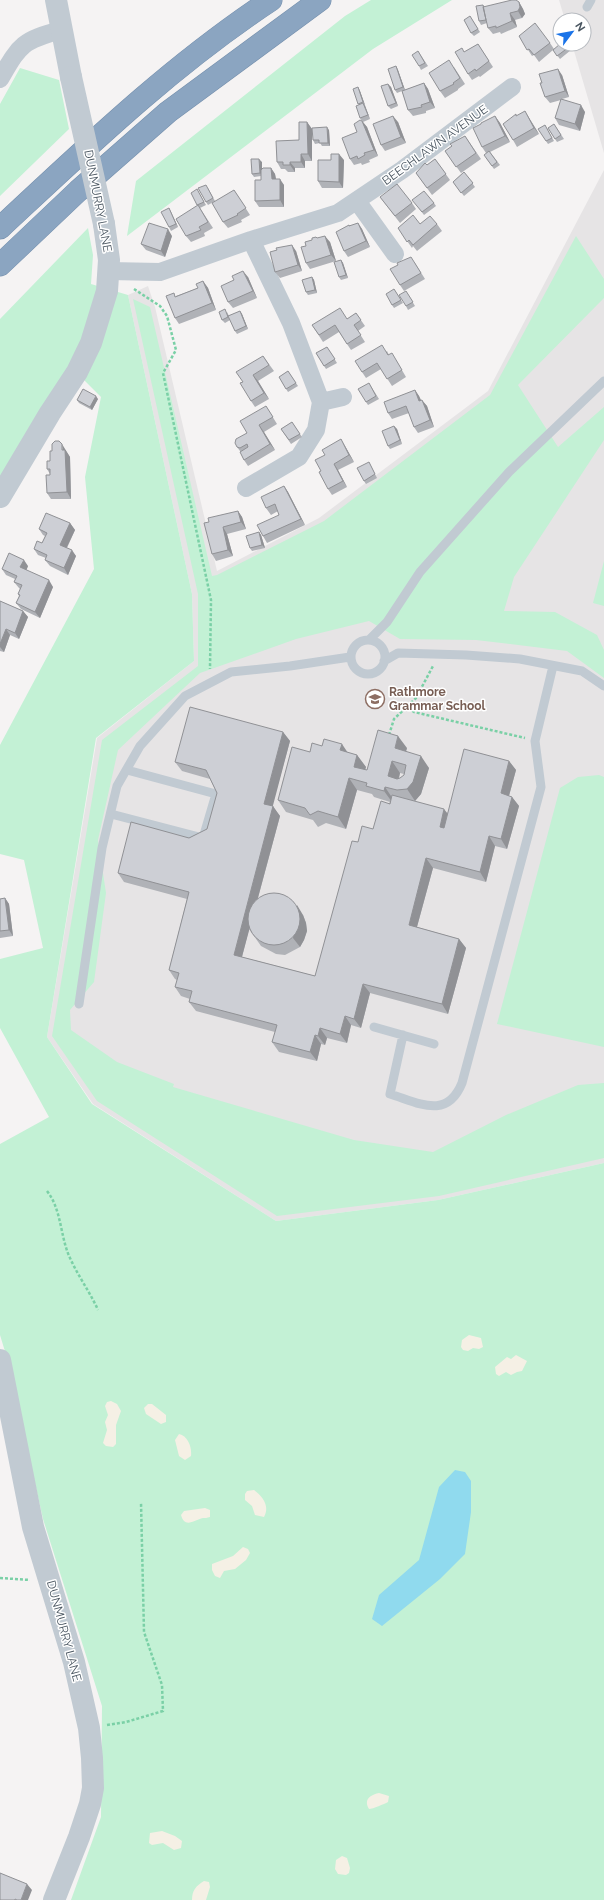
<svg xmlns="http://www.w3.org/2000/svg" width="604" height="1900" font-family="Raleway,sans-serif">
<style>
.education{fill:#e6e4e5}
.green{fill:#c3f1d5}
.sand{fill:#f5f0e5}
.water{fill:#90daee}
.lines{fill:none;stroke-linecap:round;stroke-linejoin:round}
.motorway-casing{stroke:#7690ad;stroke-width:23}
.path{stroke:#7ad0a6;stroke-width:2.5;stroke-dasharray:3 2;stroke-linecap:butt}
.service{stroke:#c1cad2;stroke-width:9}
.minor{stroke:#c1cad2;stroke-width:18}
.tertiary{stroke:#c1cad2;stroke-width:22}
.motorway{stroke:#8ba5c1;stroke-width:22}
.tertiary-bridge{stroke:#c1cad2;stroke-width:22}
.wall{fill:#b0b2b7;fill-rule:evenodd}
.shaded-wall{fill:#909195}
.building{fill:#cdcfd5;stroke:#909195;fill-rule:evenodd}
.labels{text-anchor:middle;dominant-baseline:central;stroke-width:3;stroke-linejoin:round;paint-order:stroke}
.street-label{font-size:12px;fill:#4a5661;stroke:#fff}
.education-label{font-size:12px;font-weight:bold;fill:#785e54;stroke:#fff;text-anchor:start}
</style>
<rect width="100%" height="100%" fill="#f5f3f3"/>
<path class="education" d="M559,0H604V153L572,44H584V20H565Z
M604,170V1163L438,1200L276,1221L93,1104L47,1037L97,738L194,661L192,594L128,295L148,286L155,307L217,571L319,518L488,391Z"/>
<path class="green" d="M371,0H452L373,49L127,236L136,181L345,16Z
M20,68L59,80L69,129L0,196V104Z
M88,228L93,255L91,284L128,295L192,594L194,661L96,738L47,1037L92,1104L276,1221L438,1200L604,1163V1900H71L101,1817L102,1706L43,1519L7,1358L0,1335V1144L49,1117L0,1028V959L43,948L24,860L0,854V745L94,569L85,477L101,397L77,373L0,496V319Z
M576,236L604,279V298L518,385L558,447L604,407V440L514,577L504,611L555,612L597,635L604,650V678L567,651L476,640L400,639L369,621L296,639L200,673L118,750L98,840L106,893L94,982L70,1010L71,1030L117,1062L174,1084L173,1087L354,1140L433,1152L506,1115L578,1085L604,1083V1158L439,1196L277,1216L97,1101L52,1036L102,740L198,666V594L133,299L150,307L212,576L217,575L324,521L490,395Z
M604,561V606L593,603Z
M599,775L604,777V1047L497,1024L560,788L578,777Z"/>
<path class="sand" d="M469,1335L481,1338L483,1347L479,1349L473,1348L468,1351L463,1350L461,1347L462,1340Z
M516,1355L527,1361L522,1371L517,1372L511,1375L506,1372L499,1376L496,1374L495,1367L507,1357L511,1359Z
M111,1401L117,1404L121,1411L116,1425V1444L113,1447L106,1446L103,1443L107,1430L105,1422L108,1415L105,1406L107,1402Z
M148,1404H152L166,1415V1422L161,1424L146,1414L144,1408Z
M179,1434C188,1436 192,1447 191,1456L185,1460L179,1456L175,1440Z
M254,1490C263,1497 270,1506 264,1517L255,1515L252,1506L245,1500V1494L247,1491Z
M205,1508L210,1510V1517C207,1518 205,1518 203,1518C194,1520 185,1529 181,1515L184,1511Z
M243,1547L248,1549L250,1553L246,1560L235,1569L224,1571L220,1578L215,1576L212,1570V1564L233,1556Z
M379,1793L389,1796L388,1802C384,1804 373,1809 369,1809C363,1799 371,1795 379,1793Z
M162,1831L175,1836L182,1841L181,1848L174,1850L163,1843L152,1845L149,1843L150,1833Z
M342,1856L347,1858L350,1868L349,1873L346,1875L338,1874L335,1869L336,1860Z
M204,1881L209,1882L210,1887L206,1900H192C192,1890 196,1886 204,1881Z"/>
<path class="water" d="M455,1470L465,1472L471,1481V1512L465,1554L440,1579L382,1626L372,1619L379,1595L419,1560L439,1487Z"/>
<g class="lines">
<g class="motorway-casing">
<path id="motorway" d="M0,228C87,147 171,66 271,0
M0,265L78,191L168,112L320,0"/>
</g>
<path class="path" d="M134,289L160,306L167,316L176,350L163,373L211,600L210,669
M408,708L414,712L525,738
M389,735L394,719L416,698L433,666
M47,1191C62,1210 60,1237 70,1258C78,1276 90,1292 98,1310
M0,1578L30,1580
M107,1725L126,1722L163,1711L162,1685L144,1632L141,1502"/>
<path class="service" d="M587,7L591,0
M351 657a17 17 0 1 1 34 0a17 17 0 1 1-34 0Z
M369,640L387,622L420,572L509,472L604,381
M384,661L398,653L466,655L520,659L582,671L604,686
M111,814L203,838L216,794L127,770
M79,1004L102,848L117,786L140,746L185,696L231,672L290,666L350,657
M374,1027L434,1044
M403,1035L390,1094C419,1103 447,1120 462,1083L541,787L535,741L553,666"/>
<path class="minor" d="M0,79C20,45 21,41 61,30
M357,201L395,254
M109,271L160,272L251,240L338,213L402,170L512,87
M321,402L343,397
M246,488L299,457L316,430L321,402L291,323L251,240"/>
<path class="tertiary" d="M56,0L71,77
M0,497L50,413L77,372L91,343L107,291L109,260L104,224
M0,1360L33,1527L74,1662L89,1728L92,1758L93,1788L90,1804L79,1837L54,1900"/>
<use href="#motorway" class="motorway"/>
<path class="tertiary-bridge" d="M71,77L104,224"/>
</g>
<path class="wall" d="M519,2L523,9L525,14L522,18L515,20L517,27L501,34L500,32L493,34L488,28L487,23L481,25L479,21L483,5L485,7Z
M470,16L480,32L474,36L471,33Z
M519,36L550,43L554,49L566,44L571,50L560,59L553,50L539,62L534,55L532,56Z
M478,44L493,67L480,77L479,76L472,80L468,74L465,52Z
M418,51L428,66L421,70L419,66Z
M396,66L398,70L405,90L424,83L428,89L435,108L426,111V113L413,116L408,110L402,91L397,93L395,90Z
M454,67L465,84L458,89V90L445,98L440,91Z
M562,75L569,97L562,99L585,112L580,131L559,125L555,118L561,100L550,103L545,97Z
M388,84L391,87L398,106L391,109L388,106Z
M358,87L360,91L370,119L363,122L367,127L378,156L369,160L370,162L362,165L361,163L354,165L350,159L357,132L362,121L360,118L359,105L358,104Z
M525,111L539,134L517,147L513,140Z
M495,116L500,123L510,142L490,152L500,165L494,169L486,158V153L482,147Z
M307,122L312,129V161H305V168H295V172H288L285,169H281L277,162L299,140Z
M398,122L406,143L385,151L381,145Z
M554,124L564,139L557,142L548,128Z
M545,125L554,141L548,144L546,141Z
M329,130L330,146H322L320,143L315,144L313,140Z
M465,136L481,159L461,173L445,151Z
M435,159L450,180L432,195L416,173Z
M331,160H344L343,188H322L318,181Z
M262,162V169L271,168L275,174L276,179L284,185V207H259L255,201L261,180V176L254,177L252,174Z
M464,172L475,187L464,196L453,182Z
M208,188L215,201L208,205L206,202Z
M197,189L206,205L200,208L213,228L204,233L205,236L191,242L186,236L197,206Z
M234,190L250,215L241,220L242,222L228,228L223,222Z
M380,197L412,203L416,209L400,223Z
M415,203H434L436,206L424,215Z
M169,208L171,212L178,227L171,231L169,227Z
M358,223L362,229L370,247L348,257L344,251L349,225L350,226Z
M420,224H437L442,231L417,251L413,246L412,248L398,228Z
M172,236L165,257L146,250L141,244Z
M316,237L317,238L330,242L336,261L310,269L306,263V246L312,240Z
M277,250L296,251L302,271L280,278L275,272Z
M341,260L343,263L348,278L341,280L339,277Z
M415,263L425,279L404,291L400,285Z
M248,277L257,298L233,308L228,302L234,280Z
M312,277L314,280L317,293L308,295L306,292Z
M203,281L208,288L216,310L179,324L175,318L176,296L198,288Z
M394,289L403,303L394,308L392,305Z
M406,291L415,306L408,310L406,306Z
M240,311L242,314L248,329L237,334L235,331L230,320L225,323L222,320L227,312L229,316Z
M356,313L365,326L358,331L365,342L351,350L339,332L323,342L312,325L347,319Z
M327,347L337,363L326,369L316,353Z
M387,351L389,355L396,360L406,377L392,386L381,369L366,378L362,372Z
M263,356L274,371L258,381L269,399L255,407L251,401L243,382Z
M288,371L298,386L288,392L279,377Z
M369,383L379,399L368,405L366,402Z
M415,390L419,396L421,400L427,406L434,427L418,433L414,427L409,413L392,419L388,413Z
M98,399L92,410L79,403L77,400Z
M266,406L277,424L264,432L275,450L248,466L244,460L240,451L237,447Z
M292,422L302,437L291,444L281,429Z
M394,426L397,429L402,444L390,449L388,446Z
M341,439L345,446L354,462L338,470L347,487L332,495L328,489L325,455Z
M66,450V451L70,457L71,499H51L47,493L50,475V474L47,469L50,461Z
M369,462L377,478L366,484L364,481Z
M284,486L288,492L305,525L267,543L263,536L279,515L278,511L271,515L266,508Z
M238,511L242,517L246,529L227,534L233,556L216,561L212,554L209,522Z
M70,523L75,530L67,548L76,556L68,575L50,566L45,560L46,558L38,555L34,549L42,543L45,536L43,535L39,529Z
M259,532L261,535L265,548L252,551L250,548Z
M28,566L26,570L53,587L40,618L21,609L16,603L19,596L18,594L20,589L19,588L14,582L15,579L6,575L2,569Z
M0,601L23,611L28,617L19,639L10,635L4,652L0,651Z
M283,732L290,741L272,806L280,816L258,898L303,915L306,923L307,931L304,940L300,947L285,955L276,954L261,946L249,929L242,957L315,976L358,842L373,829L390,802L374,797L372,794L357,790L346,829L326,823L318,827L313,820L286,812L278,800L310,752L348,753L357,755L366,767L365,770H367L407,748L406,752L429,768L421,794L415,801H414L447,813L509,761L516,770L509,796L512,797L519,806L507,849L495,846L486,882L433,868L417,927L459,939L466,948L448,1014L370,993L361,1028L351,1025L347,1043L327,1038L325,1045L321,1044L317,1061L279,1052L272,1042L275,1032L196,1011L189,1002L190,999L181,996L175,987L177,980L175,979L169,970L187,899L124,882L118,873L207,829L217,793L210,779L182,771L175,762ZM400,773L404,774V775L400,778L399,779Z
M5,898L9,904L13,936L0,938V899Z"/>
<path class="shaded-wall" d="M519,2L523,9L525,14L522,18L518,11Z
M510,13L515,20L517,27L512,21Z
M396,66L398,70L405,90L403,87Z
M558,69L562,75L569,97L565,91Z
M424,83L428,89L435,108L430,102Z
M388,84L391,87L398,106L396,103Z
M358,87L360,91L365,105L363,102Z
M363,103L365,106L370,119L368,115Z
M581,105L585,112L580,131L575,124Z
M525,111L529,118L539,134L534,128Z
M393,116L398,122L406,143L401,137Z
M495,116L500,123L510,142L505,136Z
M362,121L367,127L378,156L374,150Z
M307,122L312,129V161L308,154Z
M327,127L329,130L330,146L328,143Z
M301,154L305,161V168L301,162Z
M339,154L344,160L343,188L339,182Z
M259,159L262,162V176L260,173Z
M290,162L295,168V172L290,165Z
M271,168L275,174L277,185L272,179Z
M280,179L284,185V207L280,200Z
M169,208L171,212L178,227L176,224Z
M358,223L362,229L370,247L366,241Z
M168,229L172,236L165,257L161,251Z
M325,236L330,242L336,261L331,255Z
M292,245L296,251L302,271L298,265Z
M341,260L343,263L348,278L346,275Z
M243,271L248,277L257,298L253,291Z
M312,277L314,280L317,293L315,290Z
M203,281L208,288L216,310L212,303Z
M240,311L242,314L248,329L246,326Z
M253,375L258,381L269,399L264,393Z
M415,390L419,396L424,407L419,401Z
M96,396L98,399L92,410L90,407Z
M422,400L427,406L434,427L430,420Z
M259,425L264,432L275,450L270,444Z
M394,426L397,429L402,444L400,440Z
M341,439L345,446L354,462L349,455Z
M62,444L70,457L71,499L67,492Z
M334,464L338,470L347,487L343,481Z
M284,486L288,492L305,525L301,519Z
M238,511L242,517L246,529L241,522Z
M70,523L75,530L65,551L60,545Z
M223,527L227,534L233,556L228,550Z
M259,532L261,535L265,548L262,545Z
M72,550L76,556L68,575L64,568Z
M24,560L28,566L25,574L20,567Z
M49,580L53,587L40,618L35,612Z
M23,611L28,617L19,639L15,633Z
M6,629L10,635L4,652L0,647V644Z
M283,732L290,741L271,813L264,804Z
M398,736L407,748L403,760L395,748Z
M342,744L350,756L340,750Z
M357,755L366,767L362,779L354,767Z
M421,756L429,768L421,794L415,801L407,789Z
M392,761L400,773L396,788L388,776Z
M509,761L516,770L507,803L501,793Z
M349,778L357,790L346,829L338,817Z
M385,787L393,799L392,802L384,791Z
M512,797L519,806L507,849L501,839Z
M273,806L280,816L240,964L234,955Z
M444,809L451,818L446,836L440,827Z
M489,836L495,846L486,882L480,872Z
M426,858L433,868L415,934L409,925Z
M5,898L9,904L13,936L9,930Z
M297,905L303,915L306,923L307,931L304,940L300,947L293,938Z
M459,939L466,948L448,1014L442,1004Z
M363,984L370,993L361,1028L354,1019Z
M345,1016L351,1025L347,1043L340,1034Z
M320,1028L327,1038L325,1045L318,1036Z
M315,1035L321,1044L317,1061L310,1052Z
M27,1884L32,1890L28,1900H21Z"/>
<path class="building" d="M512,0H516L519,2L520,7L518,11L510,13L512,21L496,28V26L488,28L483,7Z
M483,5L486,20L479,21L476,6Z
M470,16L478,29L471,33L464,20Z
M535,23L550,43L534,55L529,49L527,50L519,36Z
M478,44L489,61L476,71L475,69L468,74L455,52L462,48L464,52Z
M560,44H566L569,47L557,56L553,50Z
M418,51L425,63L419,66L412,55Z
M449,60L460,78L453,83L454,84L440,91L429,73Z
M396,66L403,87L395,90L388,69Z
M558,69L565,91L545,97L540,83H542L539,74Z
M424,83L430,102L421,105L422,107L408,110L402,91Z
M388,84L396,103L388,106L381,86Z
M358,87L363,102L358,104L353,89Z
M561,99L581,105L575,124L555,118Z
M363,103L368,115L360,118L356,106Z
M525,111L534,128L513,140L503,124L516,114V116Z
M393,116L401,137L381,145L373,124Z
M495,116L505,136L482,147L473,128L481,124V123Z
M360,120L362,121L374,150L364,153L365,155L358,159L357,156L350,159L342,138L357,132L354,124Z
M299,122H307L308,154H301V162H290V165H283V162H277L276,141L299,140Z
M554,124L561,135L555,139L548,128Z
M545,125L552,138L546,141L538,129Z
M327,127L328,143H319V140H313L312,128Z
M465,136L476,153L456,167L445,151L452,146L450,144Z
M489,151L497,162L492,166L484,155Z
M331,154H339V182L318,181V160H331Z
M251,159H259L260,173L252,174Z
M435,159L446,174L427,188L416,173L425,163L427,165Z
M263,168H271L272,179H280V200L255,201V180H261V170Z
M464,172L473,183L461,193L453,182Z
M397,184L412,203L395,216L380,197Z
M206,185L213,198L206,202L198,188Z
M197,189L204,202L197,205L191,193Z
M234,190L246,208L237,214L238,215L223,222L212,203Z
M424,191L434,203L422,212L412,200Z
M198,205L208,222L199,227L201,230L186,236L176,219Z
M169,208L176,224L169,227L161,212Z
M413,215L420,224L430,216L437,224L413,245L409,240L407,242L398,228Z
M149,223L168,229L161,251L141,244Z
M358,223L366,241L344,251L336,232L349,225V226Z
M325,236L331,255L306,263L301,247L306,246L305,242L312,240V238L316,237L317,238Z
M292,245L298,265L275,272L270,252L277,250L276,248Z
M411,257L421,273L400,285L390,269L398,265L397,263Z
M341,260L346,275L339,277L334,262Z
M243,271L253,291L228,302L221,286L234,280L232,276Z
M312,277L315,290L306,292L302,280Z
M203,281L212,303L175,318L166,296L174,293L175,297L198,288L196,284Z
M394,289L401,300L392,305L386,294Z
M406,291L413,302L406,306L399,295Z
M340,308L347,319L356,313L361,320L354,325L361,335L347,344L335,325L319,335L312,325Z
M225,309L228,317L222,320L219,312Z
M240,311L246,326L235,331L228,316Z
M382,345L388,355L392,353L402,370L387,379L377,363L362,372L355,361Z
M327,347L335,359L324,366L316,353Z
M263,356L269,365L253,375L264,393L251,401L240,383L243,382L236,372Z
M288,371L296,383L286,389L279,377Z
M369,383L376,396L366,402L358,389Z
M83,389L96,396L90,407L77,400Z
M415,390L419,401L422,400L430,420L414,427L406,406L388,413L384,402Z
M266,406L273,417L259,425L270,444L244,460L240,452L248,447L247,444L240,448L237,447L235,443L236,439L247,433L240,421Z
M292,422L300,434L289,440L281,429Z
M394,426L400,440L388,446L382,431Z
M341,439L349,455L334,464L343,481L328,489L319,472L321,471L315,460L325,455L322,450Z
M55,441H59L62,444V450H65L67,492L47,493L46,475H50V469H47V461H50V451H52V444Z
M369,462L375,474L364,481L357,468Z
M284,486L301,519L263,536L257,525L279,515L275,504L266,508L261,497Z
M238,511L241,522L223,527L228,550L212,554L204,523L209,522L208,518Z
M46,513L70,523L60,545L72,550L64,568L45,560L47,555L34,549L37,541L42,543L47,533L39,529Z
M259,532L262,545L250,548L246,536Z
M9,553L24,560L20,567L49,580L35,612L16,603L20,595L18,594L22,585L14,582L17,576L2,569Z
M0,601L23,611L15,633L6,629L0,644Z
M190,707L283,732L264,804L273,806L234,955L315,976L352,841L358,842L362,826L373,829L381,801L390,804L392,795L444,809L440,827L444,828L464,749L509,761L501,793L512,797L501,839L489,836L480,872L426,858L409,925L459,939L442,1004L363,984L354,1019L345,1016L340,1034L320,1028L318,1036L315,1035L310,1052L272,1042L277,1025L189,1002L192,991L175,987L179,973L169,970L189,892L118,873L131,822L189,838L207,829L217,793L206,770L175,762Z
M378,730L398,736L395,748L421,756L413,782L407,789L397,790L385,787L384,791L366,786L367,783L349,778L338,817L318,811L310,815L305,808L278,800L292,747L310,752L312,743L322,746L324,739L342,744L340,750L357,755L354,767L367,770ZM392,761L406,765L404,775L400,778L397,779L388,776Z
M248 919a26 26 0 1 1 52 0a26 26 0 1 1-52 0Z
M5,898L9,930L0,931V899Z
M0,1873L27,1884L21,1900H17L15,1899V1900H0Z"/>
<defs>
<g id="school-ring" transform="scale(1)"><circle r="9.5" fill="#fff" stroke="#8d6e63" stroke-width="1.5"/><path d="M0-5L7-2L0 1L-7-2ZM-4 1L0 2.5L4 1V4Q0 6-4 4Z" fill="#8d6e63"/></g>
</defs>
<g fill-rule="evenodd">
<use href="#school-ring" x="375" y="699"/>
</g>
<g class="labels">
<g class="street-label">
<text transform="translate(435 145) rotate(-36)">BEECHLAWN AVENUE</text>
<text transform="translate(98 201) rotate(79)">DUNMURRY LANE</text>
<text transform="translate(64 1631) rotate(75)">DUNMURRY LANE</text>
</g>
<g class="education-label">
<text x="389" y="692">Rathmore<tspan x="389" dy="14">Grammar School</tspan></text>
</g>
</g>
<g transform="translate(572 32) rotate(58)"><circle r="19" fill="#ffffff" stroke="#b7bbc0"/>
<path d="M0-3L7 15L0 10L-7 15Z" fill="#1a73e8"/>
<text y="-6" font-size="11" font-weight="bold" text-anchor="middle" fill="#4a5661">N</text>
</g>
</svg>
